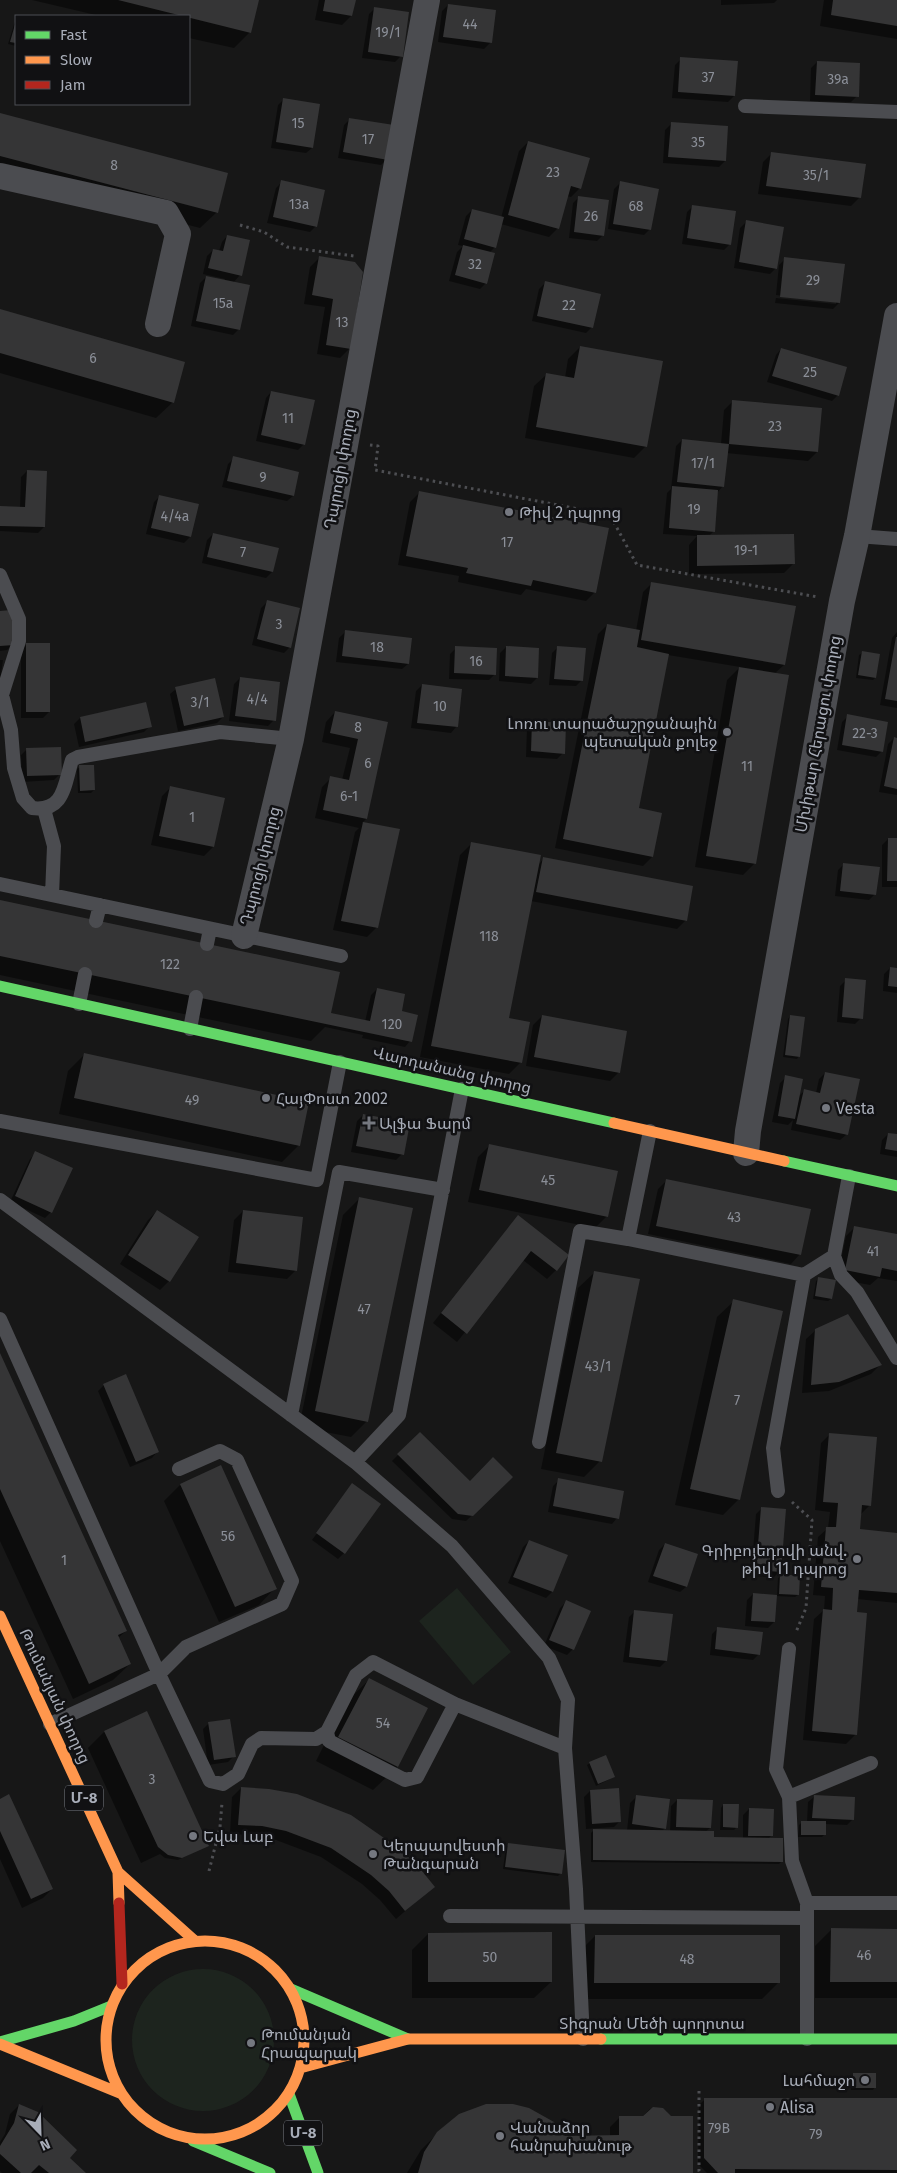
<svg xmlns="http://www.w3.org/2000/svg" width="897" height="2173" font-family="'Fira Sans','Noto Sans Armenian',sans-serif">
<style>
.green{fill:#1d241e}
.shadow{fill:#0007}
.building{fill:#353536}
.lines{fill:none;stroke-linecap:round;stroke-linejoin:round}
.path{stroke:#4d4e52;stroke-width:3;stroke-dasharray:2.5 4;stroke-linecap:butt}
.lane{stroke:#4b4c50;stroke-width:14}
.street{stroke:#4b4c50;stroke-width:26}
.fast{stroke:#63d668;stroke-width:11}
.slow{stroke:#ff974d;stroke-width:11}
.jam{stroke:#b3261e;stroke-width:11}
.poi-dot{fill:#757880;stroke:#111113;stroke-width:2}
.labels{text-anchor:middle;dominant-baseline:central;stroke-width:5;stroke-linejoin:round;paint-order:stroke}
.number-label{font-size:14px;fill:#8b8f98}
.shield{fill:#111113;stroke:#7b7e86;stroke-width:1}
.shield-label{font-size:15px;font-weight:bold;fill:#a8adb8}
.street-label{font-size:16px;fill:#a8adb8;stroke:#111113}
.poi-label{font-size:16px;fill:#a8adb8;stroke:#111113;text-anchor:start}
</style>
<rect width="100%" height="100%" fill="#171717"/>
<path class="green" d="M457,1588L511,1652L473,1685L419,1621Z
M132 2040a71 71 0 1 1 142 0a71 71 0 1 1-142 0Z"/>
<path class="shadow" d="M32,0H258L250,32L234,48L189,38V16H100Z
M319,0H354L351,16L342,25L315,20Z
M721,0H777L774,3L721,5Z
M824,0H897V39L820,26Z
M448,5L495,12L490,43L484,49L438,42L442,11Z
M375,8L401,56L395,62L362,58L369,14Z
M16,18V46L8,44Z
M681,59L734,96L728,102L672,98L675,65Z
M817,62L857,96L851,102L810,101L811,68Z
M284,99L312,148L306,153L271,148L278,105Z
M0,115L217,212L200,228L0,176Z
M350,119L387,159L381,165L338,158L344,125Z
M671,124L725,161L719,167L663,163L665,130Z
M528,142L580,188L571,197L567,196L558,228L549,237L501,224L495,247L489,253L486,283L480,289L449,281L457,252L463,246L458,245L466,216L472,210L501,218L519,151Z
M772,153L860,197L851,206L758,194L763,162Z
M282,182L316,226L310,232L267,223L276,188Z
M620,183L650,229L644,235L608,229L614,189Z
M579,197L603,235L597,241L569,238L573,203Z
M693,206L730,244L724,250L682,244L687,212Z
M746,222L776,268L770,274L734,268L740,228Z
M227,236L240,275L233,283L239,329L233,335L191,326L200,283L206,277L224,281L225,279L203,274L207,256L213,250L219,251L222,242Z
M319,258L354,263L349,349L340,358L317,354L325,307L304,304L310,267Z
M785,259L839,303L833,309L775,303L776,298L836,304V302L776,295L779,265Z
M545,283L592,327L586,333L532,321L539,289Z
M0,311L173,402L156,418L0,373Z
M580,347L646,446L634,458L525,438L534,386L546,375L565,378L568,359Z
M781,349L838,395L832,401L767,382L776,355Z
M271,392L304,444L298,450L256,441L266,398Z
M733,401L817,452L808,461L726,453L723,486L717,493L714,531L709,536L793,564L784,573L689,574V545L697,536L663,534L667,493L671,489L676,446L682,440L721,444L724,410Z
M234,458L293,496L287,501L222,487L228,464Z
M27,471L44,527L38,533L0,531V507L20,508L21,477Z
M419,493L595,592L586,601L526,589L521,595L458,582L459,576L398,565L410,502Z
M160,496L190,537L184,543L146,534L154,502Z
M213,534L272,572L266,578L202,563L207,540Z
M652,583L784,665L774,674L755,863L743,875L695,867L727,680L740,667L668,655L638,809L660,814L652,857L643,866L555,848L598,634L607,625L636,631L643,592Z
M267,602L290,647L284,653L252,645L261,608Z
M0,612L13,644L7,650L0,651Z
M345,632L408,664L402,669L336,662L339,638Z
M897,632V708L880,705L892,638Z
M26,645L49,712L43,718H21V651Z
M506,647L537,678L531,684L499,681L500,653Z
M558,647L582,680L576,686L549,685L552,653Z
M456,648L495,674L489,680L449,679L450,654Z
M862,653L875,678L873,680L856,678L859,655Z
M0,660H3L0,681Z
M240,678L274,720L268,726L229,721L234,684Z
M422,685L456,727L451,733L411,728L416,691Z
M176,689L223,717L217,723L178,731L170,694Z
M335,712L387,723L366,819L362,823L398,830L376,928L367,937L333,930L355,832L359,828L315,818L322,787L331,778L342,780L350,748L322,742L326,722Z
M848,716L882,751L876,757L837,750L842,722Z
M80,718L150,726L144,732L79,747L74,724Z
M533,722L563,753L557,759L526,757L527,728Z
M894,738L897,739V795L879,792L888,744Z
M27,749L60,774L54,780L22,782L21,755Z
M80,767L94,790L91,793H78L77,769Z
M171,787L224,799L213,847L204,856L151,845L162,796Z
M888,839H897V887H882V845Z
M472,843L539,864L544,858L686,920L677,929L531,901L508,1019L521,1062L509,1074L420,1057L460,855Z
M844,864L875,894L869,900L835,896L838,870Z
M0,902L329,1017L365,1022L371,995L377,989L400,1012L410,1041L405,1047L362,1038L363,1035L325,1027L311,1041L0,975Z
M890,968L897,969V993L883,991L884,974Z
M846,980L861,1018L855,1024L837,1022L840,986Z
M542,1016L619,1072L610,1081L526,1066L533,1025Z
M790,1016L799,1056L797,1059L783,1057L788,1019Z
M84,1055L308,1103L298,1146L282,1162L59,1114L68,1071Z
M825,1073L846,1135L840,1140L791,1130L793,1120L788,1125L772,1122L780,1083L786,1077L799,1096L804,1091L816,1093L819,1079Z
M363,1115L402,1154L396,1160L351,1152L357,1121Z
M888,1134L897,1136V1157L880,1154L882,1140Z
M489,1146L607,1216L595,1228L468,1202L478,1157Z
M36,1153L51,1212L45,1218L10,1202L30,1159Z
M667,1180L800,1254L791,1264L648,1234L658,1189Z
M360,1198L367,1421L351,1437L299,1427L343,1215Z
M157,1211L169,1281L160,1290L120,1264L148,1220Z
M243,1211L296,1270L287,1279L228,1272L234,1220Z
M518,1216L556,1270L547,1279L523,1260L457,1342L433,1323Z
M855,1227L897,1236V1281L878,1278L870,1285L837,1279L846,1236Z
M595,1272L600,1461L584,1477L541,1469L578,1288Z
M819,1278L831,1299L828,1301L813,1299L816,1281Z
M734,1301L739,1499L723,1515L675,1505L717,1317Z
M816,1330L880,1365L871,1374L829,1391L802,1393L806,1339Z
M0,1356L126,1631L118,1638L130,1664L113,1680L73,1699L0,1541Z
M104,1385L157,1452L152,1458L130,1467L98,1391Z
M420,1433L470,1483L512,1477L466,1521L452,1519L392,1461Z
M830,1434L870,1505L861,1514L859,1531L897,1534V1603L857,1599L855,1735L846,1744L803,1740L814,1619L824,1610L825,1596L813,1595L818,1537L828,1528L830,1512L815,1510L821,1443Z
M559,1480L617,1518L612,1524L548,1512L553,1486Z
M180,1485L275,1588L259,1605L219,1622L164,1501Z
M352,1485L344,1553L338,1559L312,1540Z
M762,1508L780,1571L774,1577L751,1576L756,1514Z
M529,1541L566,1556L552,1592L546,1598L508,1583L523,1547Z
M665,1544L697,1555L686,1587L680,1592L648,1582L659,1550Z
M781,1576L798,1595L795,1597L776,1596L774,1622L768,1628L745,1626L747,1600L753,1594L777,1596L778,1578Z
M566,1602L589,1611L572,1650L567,1655L544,1646L560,1608Z
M635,1611L666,1661L660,1667L623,1662L629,1617Z
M718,1628L759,1654L753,1660L710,1655L712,1634Z
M369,1680L426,1709L397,1767L373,1790L316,1761L345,1703Z
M147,1712L208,1845L178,1860L165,1858L160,1854L141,1863L88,1748L104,1732Z
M209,1723L234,1756L228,1762L208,1765L203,1729Z
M590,1763L614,1777L596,1786L587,1765Z
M241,1788L433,1887L396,1919L380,1900L362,1884L321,1857L276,1840L253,1835L230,1834L232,1797Z
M590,1791L620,1821L614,1827L586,1829L584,1797Z
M636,1797L665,1828L662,1831L670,1832L671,1806L677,1800L710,1828L705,1832L713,1838L743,1839V1815L749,1809L771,1836L768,1839L781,1862L779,1864L591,1862V1833L595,1829L627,1831L630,1803Z
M814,1797L853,1819L847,1825L825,1824L824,1835L822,1837H798L799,1825L802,1822H807L808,1802Z
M0,1800L52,1889L43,1898L22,1908L0,1859Z
M723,1805L737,1827L734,1830H720L721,1808Z
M509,1845L561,1873L558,1876L503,1869L506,1847Z
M831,1930H897V1998H815V1946Z
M428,1934L551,1982L534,1998H412V1950Z
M595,1936L778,1983L762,1999H579V1952Z
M854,2074L875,2087L873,2090H851V2077Z
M705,2099H897V2173H707L698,2164L699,2105Z
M19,2105L69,2158L84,2173H2L0,2171V2142L5,2134L10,2114Z
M657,2108L666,2111L670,2117L692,2173H407L421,2150L438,2133L565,2138L610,2136V2127L619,2118L642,2117L650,2109Z"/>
<path class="building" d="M118,0H259L251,33Z
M325,0H356L352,16L323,11Z
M833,0H897V26L831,15Z
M448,4L496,10L492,43L443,37Z
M374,7L409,12L403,57L368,52Z
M16,21V43L10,42Z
M680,57L738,61L735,96L678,92Z
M817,61L860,63L859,97L815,95Z
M283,98L320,104L313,148L276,142Z
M0,113L228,173L218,213L0,156Z
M349,118L394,125L388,160L343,152Z
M671,122L728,126L726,161L668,157Z
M528,141L590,158L581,189L571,186L559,229L508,215Z
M771,152L866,164L861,198L766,186Z
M281,180L325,190L317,227L273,217Z
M620,181L659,189L651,230L613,224Z
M578,196L609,200L604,236L574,232Z
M692,205L736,211L731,245L687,238Z
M472,209L504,217L496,248L464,239Z
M746,220L784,227L777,269L739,262Z
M227,235L250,240L242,276L208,268L213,249L223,251Z
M463,245L495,253L487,284L455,275Z
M319,256L355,262L363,272L351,349L326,345L333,299L312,295Z
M784,257L845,264L840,303L780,297Z
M206,276L250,285L240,330L196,321Z
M545,281L601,294L593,328L537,316Z
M0,309L185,362L174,403L0,353Z
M580,346L663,361L647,447L536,427L546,373L574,378Z
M781,348L847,367L839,396L772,376Z
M271,391L315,400L305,445L261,435Z
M732,400L822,408L818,452L729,444Z
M682,439L729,444L724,487L677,482Z
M233,456L299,472L294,496L227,481Z
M27,470L47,471L45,527L0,526V506L25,507Z
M672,486L718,490L715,532L669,528Z
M419,491L609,528L596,593L533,580L531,586L466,573L468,568L406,556Z
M159,495L199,504L191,537L151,528Z
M213,533L279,548L273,572L207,557Z
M794,534L795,564L697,566V535Z
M651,582L796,606L785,665L641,640Z
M267,600L300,608L291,648L257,639Z
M12,610L14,645L0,646V611Z
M607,624L640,630L637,647L669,654L639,808L662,813L653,857L563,839Z
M345,630L412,638L409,664L342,656Z
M896,637H897V701L885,699Z
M26,643H50V712H26Z
M455,646L497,648L496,675L454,673Z
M506,646L539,648L538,678L505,676Z
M557,646L586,648L583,681L554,679Z
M862,651L880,654L876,678L858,675Z
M739,667L789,675L756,864L706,856Z
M240,677L280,682L276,721L235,716Z
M215,678L224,717L184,726L175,687Z
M422,684L462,689L458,727L417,723Z
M146,702L152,727L85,742L80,717Z
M335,711L388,722L367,819L323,810L330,776L349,780L358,739L330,733Z
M847,714L888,722L883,752L842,745Z
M532,721L566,723L565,754L531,751Z
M894,737L897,738V789L884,786Z
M61,747L62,775L27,776L26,748Z
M79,765H94L95,790L80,791Z
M170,786L225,798L214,847L159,836Z
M363,822L400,829L378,928L341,921Z
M888,838H897V881H887Z
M471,842L541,855L509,1018L530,1022L522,1063L431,1046Z
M543,857L693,886L687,921L536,892Z
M843,863L880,867L876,895L840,891Z
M0,900L340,972L331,1013L370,1021L377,988L405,994L402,1011L418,1015L412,1042L0,956Z
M890,967L897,968V987L888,986Z
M845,978L866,980L863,1019L842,1017Z
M542,1015L627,1031L620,1073L534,1057Z
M790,1015L805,1017L800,1057L785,1055Z
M84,1053L309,1102L300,1146L74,1098Z
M825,1072L860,1079L848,1135L796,1124L804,1089L820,1093Z
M785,1075L803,1079L795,1119L778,1116Z
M363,1114L410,1123L404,1155L356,1146Z
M888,1133L897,1134V1151L885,1149Z
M489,1144L618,1171L608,1217L479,1190Z
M35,1151L73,1168L52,1213L15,1196Z
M666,1179L811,1209L801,1255L656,1226Z
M359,1197L413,1208L368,1422L315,1411Z
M157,1210L199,1237L170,1282L128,1255Z
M243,1210L303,1217L297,1271L236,1263Z
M518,1215L569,1255L557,1271L531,1251L467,1334L441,1313Z
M854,1226L897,1234V1271L882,1268L880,1277L845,1270Z
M594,1271L640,1279L602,1462L556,1453Z
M818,1277L836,1280L832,1299L815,1296Z
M733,1299L783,1311L740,1500L690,1489Z
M848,1314L882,1365L839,1382L811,1385L815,1329Z
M0,1353L127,1631L118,1635L131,1664L89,1684L0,1489Z
M126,1374L159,1452L136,1462L103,1384Z
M420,1432L470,1481L493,1457L513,1477L473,1516L458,1514L397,1454Z
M829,1433L877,1437L871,1506L862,1505L860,1529L897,1533V1593L859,1590L857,1612L867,1613L857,1735L812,1731L823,1609L832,1610L833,1588L821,1587L826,1527H836L838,1503L823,1502Z
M221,1465L277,1589L235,1607L180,1484Z
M558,1478L624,1491L619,1519L553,1506Z
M352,1483L381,1504L345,1554L316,1533Z
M761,1507L786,1509L781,1572L756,1570Z
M529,1540L568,1555L553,1592L513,1577Z
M665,1543L698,1554L687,1587L653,1576Z
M780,1574L800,1576L799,1595L779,1594Z
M753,1593L777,1595L775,1622L751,1621Z
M566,1600L591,1611L574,1650L549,1640Z
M634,1610L673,1614L667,1661L629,1657Z
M717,1627L763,1632L760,1655L715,1649Z
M369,1678L428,1708L398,1767L338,1737Z
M147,1711L209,1846L182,1858L168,1855L158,1847L104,1731Z
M230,1719L236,1757L214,1760L208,1722Z
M606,1755L615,1777L598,1784L589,1762Z
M241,1787L269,1789L297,1794L351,1815L397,1847L418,1866L435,1887L405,1911L389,1891L371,1875L331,1848L286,1831L262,1826L238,1825Z
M619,1788L621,1822L592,1824L590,1790Z
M9,1794L53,1889L31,1899L0,1831V1799Z
M636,1795L670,1799L666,1829L632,1824Z
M814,1795L855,1797L854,1820L812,1818Z
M677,1799L713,1800L711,1828L676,1827Z
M723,1804H739L738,1828L723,1827Z
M749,1808L774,1809L773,1836H748Z
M801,1821H826V1835H801Z
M593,1829L714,1831V1837L783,1838V1862L593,1860Z
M508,1843L565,1850L562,1874L505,1867Z
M831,1928L897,1929V1982H830Z
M552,1932V1982H428V1933Z
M595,1935H780V1983H594Z
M853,2073H876V2088H853Z
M704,2098H897V2170L735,2169V2173H718L704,2158Z
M19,2104L38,2112L77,2150L70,2158L86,2173H49L39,2165L31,2173H21L0,2154V2146L14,2123Z
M486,2104H513L529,2108L554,2122L565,2136L619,2135V2116H643L653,2107L663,2108L671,2116H693V2173H418L424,2152L437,2132L459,2114Z"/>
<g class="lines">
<path class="path" d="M240,225L264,232L287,247L354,256
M370,445L378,446L375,470L610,515L637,565L818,597
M792,1502L812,1520L806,1608L796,1632
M209,1871L220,1827L222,1803
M699,2091V2171L700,2173"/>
<path class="lane" d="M745,106L897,112
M857,536L897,539
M0,575L19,619V641L2,695L11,730L14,768L23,798L32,808C64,812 64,786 72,760L78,757L220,732L291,739
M44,809L54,846L52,895
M0,884L341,956
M96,921L100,905
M207,944L210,929
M79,1004L85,974
M190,1029L196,997
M0,1121L317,1180L340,1062
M650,1131L628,1239L804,1275
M0,1200L355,1462L452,1546L549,1658L568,1700L565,1748L576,1889L583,2039
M834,1256L841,1275L857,1292L897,1358
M0,1319L159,1674L210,1781L223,1784L238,1774L252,1744L261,1738L316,1739L327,1732L356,1675L373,1662L455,1704L565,1748
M291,1415L339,1172L443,1190
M539,1442L580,1231L628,1239
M355,1462L399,1415L462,1089
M778,1491L773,1448L804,1275L834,1256L849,1176
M789,1649L776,1769L789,1797L792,1861L807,1903V2039
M50,1724L159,1674L186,1647L282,1604L292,1581L237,1460L220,1451L179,1469
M327,1732L329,1741L405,1780L417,1777L455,1704
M789,1797L871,1763
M807,1903H897
M450,1916L806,1918"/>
<path class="street" d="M0,176L166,213L178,234L158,324
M244,936L291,739L427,0
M746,1153L748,1131L842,601L857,536L897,316"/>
<path class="fast" d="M0,986L614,1123
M784,1161L897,1186
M291,1989L408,2039
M601,2039H897
M0,2042L74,2021L111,2006
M289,2094L318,2173
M193,2141L270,2173"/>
<path class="slow" d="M614,1123L784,1161
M0,1616L118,1872L119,1903
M118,1872L195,1941
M106 2040a99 99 0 1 1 198 0a99 99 0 1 1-198 0Z
M0,2044L122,2094
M300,2068L408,2039H601"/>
<path class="jam" d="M119,1903L122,1984"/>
</g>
<g class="poi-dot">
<circle cx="509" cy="512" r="5"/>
<circle cx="727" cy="732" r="5"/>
<circle cx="266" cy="1098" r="5"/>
<circle cx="826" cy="1108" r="5"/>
<path d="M366.5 1115.5h5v5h5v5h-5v5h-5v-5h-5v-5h5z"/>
<circle cx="857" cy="1559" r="5"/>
<circle cx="193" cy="1836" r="5"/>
<circle cx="373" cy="1854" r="5"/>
<circle cx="251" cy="2043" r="5"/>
<circle cx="865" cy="2080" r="5"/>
<circle cx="770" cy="2107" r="5"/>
<circle cx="500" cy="2136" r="5"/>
</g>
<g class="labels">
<g class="number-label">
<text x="470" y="24">44</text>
<text x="388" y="32">19/1</text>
<text x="708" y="77">37</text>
<text x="838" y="79">39a</text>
<text x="298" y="123">15</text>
<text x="368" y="139">17</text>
<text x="698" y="142">35</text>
<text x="114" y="165">8</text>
<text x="553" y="172">23</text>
<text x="816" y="175">35/1</text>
<text x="299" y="204">13a</text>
<text x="636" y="206">68</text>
<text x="591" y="216">26</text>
<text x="475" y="264">32</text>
<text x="813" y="280">29</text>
<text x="223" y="303">15a</text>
<text x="569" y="305">22</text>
<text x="342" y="322">13</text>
<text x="93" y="358">6</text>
<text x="810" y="372">25</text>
<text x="288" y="418">11</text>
<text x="775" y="426">23</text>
<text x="703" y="463">17/1</text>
<text x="263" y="477">9</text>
<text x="694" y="509">19</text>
<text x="175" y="516">4/4a</text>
<text x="507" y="542">17</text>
<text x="746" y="550">19-1</text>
<text x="243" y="552">7</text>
<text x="279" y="624">3</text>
<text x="377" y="647">18</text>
<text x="476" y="661">16</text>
<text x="257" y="699">4/4</text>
<text x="200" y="702">3/1</text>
<text x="440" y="706">10</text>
<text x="358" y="727">8</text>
<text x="865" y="733">22-3</text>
<text x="368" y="763">6</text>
<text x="747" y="766">11</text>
<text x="349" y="796">6-1</text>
<text x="192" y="817">1</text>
<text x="489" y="936">118</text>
<text x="170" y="964">122</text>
<text x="392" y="1024">120</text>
<text x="192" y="1100">49</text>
<text x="548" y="1180">45</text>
<text x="734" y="1217">43</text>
<text x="873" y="1251">41</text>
<text x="364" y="1309">47</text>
<text x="598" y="1366">43/1</text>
<text x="737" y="1400">7</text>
<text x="228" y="1536">56</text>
<text x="64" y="1560">1</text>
<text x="383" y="1723">54</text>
<text x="152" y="1779">3</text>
<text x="864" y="1955">46</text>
<text x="490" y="1957">50</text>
<text x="687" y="1959">48</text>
<text x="719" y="2128">79B</text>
<text x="816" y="2134">79</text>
</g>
<g class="shield">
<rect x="65" y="1785.5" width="38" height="25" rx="4"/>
<rect x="284" y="2120.5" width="38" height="25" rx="4"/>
</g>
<g class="shield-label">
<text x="84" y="1798">Մ-8</text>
<text x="303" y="2133">Մ-8</text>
</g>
<g class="street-label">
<text transform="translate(340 469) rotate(-80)">Դպրոցի փողոց</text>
<text transform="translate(818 734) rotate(-80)">Մխիթար Հերացու փողոց</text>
<text transform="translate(260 866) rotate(-76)">Դպրոցի փողոց</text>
<text transform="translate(452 1070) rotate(13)">Վարդանանց փողոց</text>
<text transform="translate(55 1696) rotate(65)">Թումանյան փողոց</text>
<text x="652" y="2023">Տիգրան Մեծի պողոտա</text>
</g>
<g class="poi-label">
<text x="519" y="512">Թիվ 2 դպրոց</text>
<text x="717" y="723" text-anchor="end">Լոռու տարածաշրջանային<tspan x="717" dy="18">պետական քոլեջ</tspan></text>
<text x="276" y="1098">ՀայՓոստ 2002</text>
<text x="836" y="1108">Vesta</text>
<text x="379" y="1123">Ալֆա Ֆարմ</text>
<text x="847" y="1550" text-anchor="end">Գրիբոյեդովի անվ.<tspan x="847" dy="18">թիվ 11 դպրոց</tspan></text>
<text x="203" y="1836">Եվա Լաբ</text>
<text x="383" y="1845">Կերպարվեստի<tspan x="383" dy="18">Թանգարան</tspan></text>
<text x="261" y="2034">Թումանյան<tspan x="261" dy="18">Հրապարակ</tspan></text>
<text x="855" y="2080" text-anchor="end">Լահմաջո</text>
<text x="780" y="2107">Alisa</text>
<text x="510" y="2127">Վանաձոր<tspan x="510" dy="18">հանրախանութ</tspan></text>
</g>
</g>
<rect x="15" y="15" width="175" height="90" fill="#111113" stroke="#4d4f55"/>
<rect x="25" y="31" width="25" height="8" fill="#63d668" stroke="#4d4f55"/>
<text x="60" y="40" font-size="15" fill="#a8adb8">Fast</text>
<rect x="25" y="56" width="25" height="8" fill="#ff974d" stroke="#4d4f55"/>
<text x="60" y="65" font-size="15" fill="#a8adb8">Slow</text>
<rect x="25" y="81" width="25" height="8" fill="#b3261e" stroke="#4d4f55"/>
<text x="60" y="90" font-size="15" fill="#a8adb8">Jam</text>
<g transform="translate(40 2133) rotate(157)" stroke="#111113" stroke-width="4" paint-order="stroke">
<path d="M0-4L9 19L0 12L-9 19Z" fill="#a8adb8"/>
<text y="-8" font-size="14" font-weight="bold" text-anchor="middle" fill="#a8adb8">N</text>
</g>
</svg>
